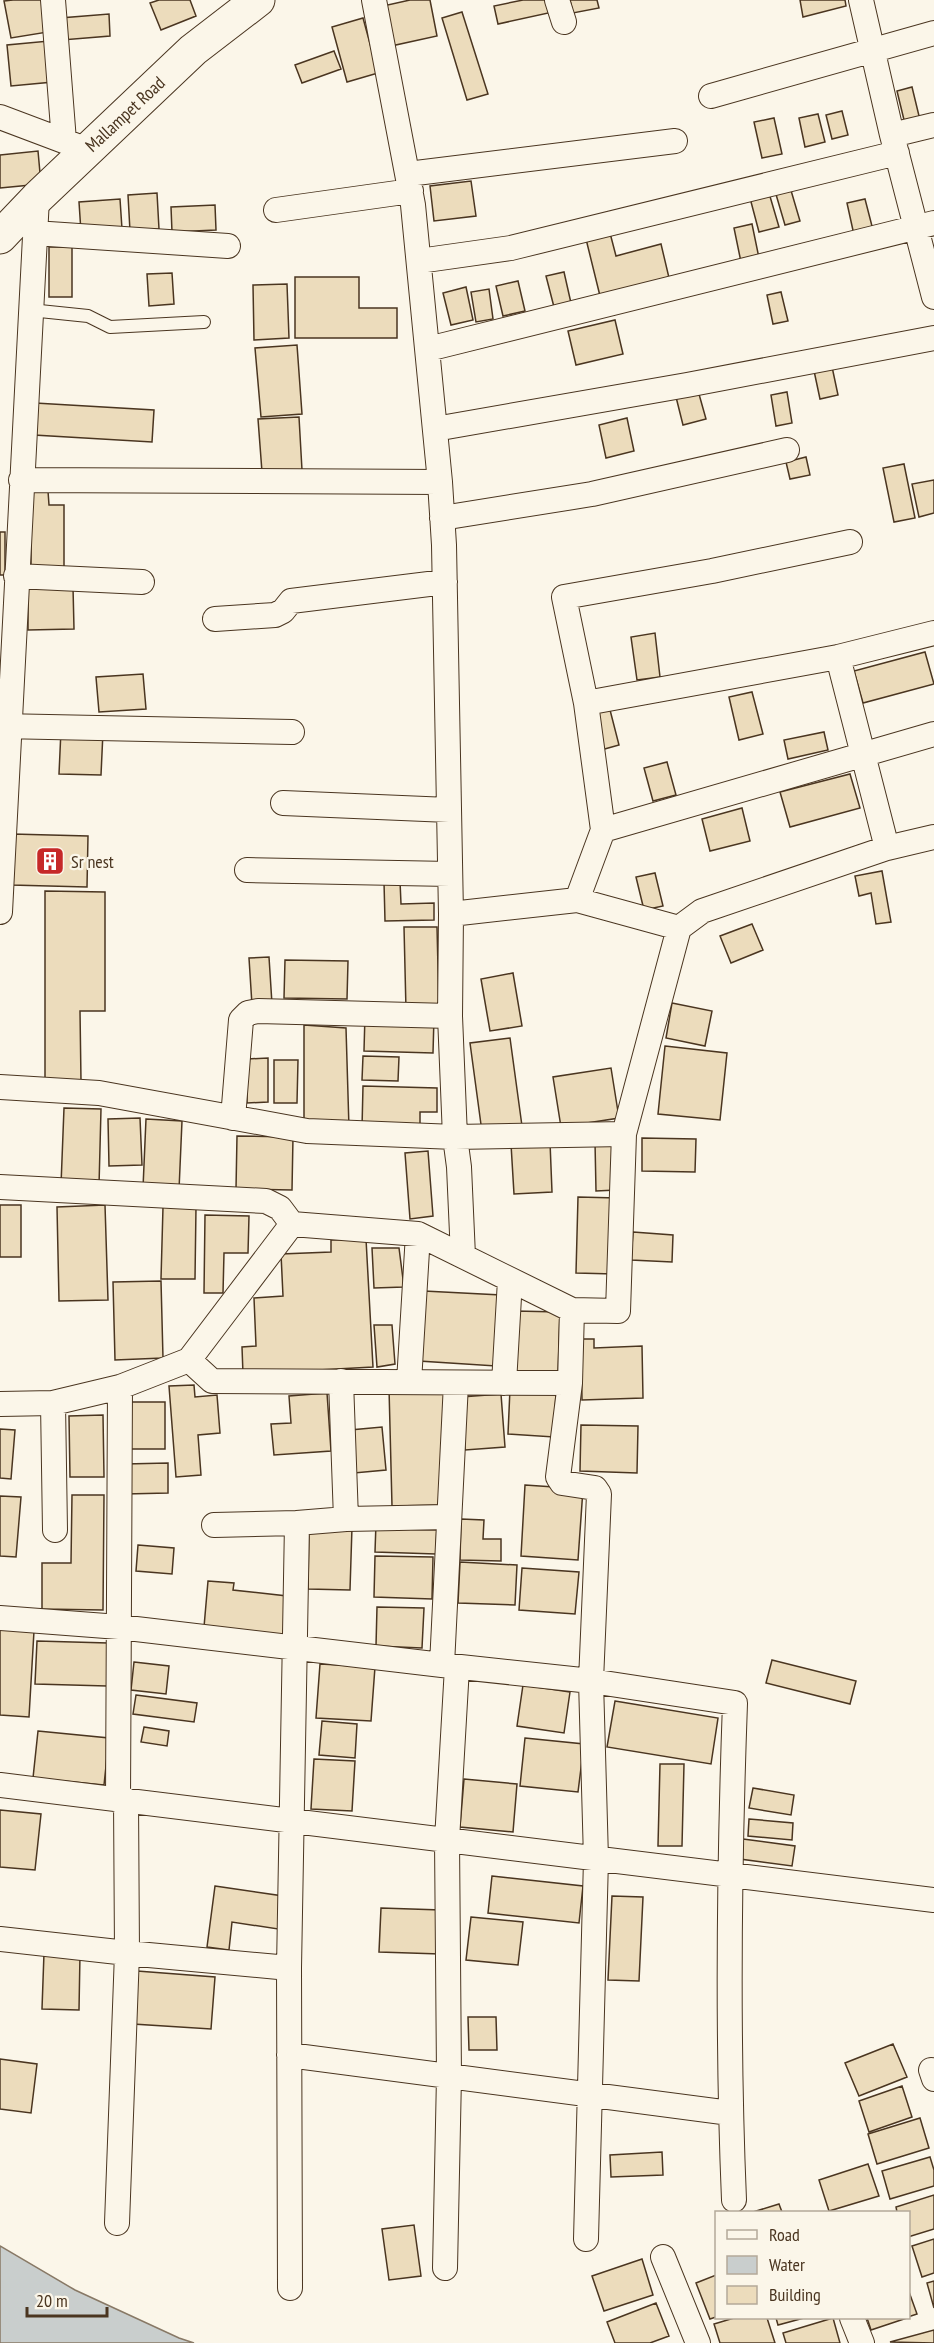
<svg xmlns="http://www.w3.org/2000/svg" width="934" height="2343" font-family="'PT Sans Narrow',sans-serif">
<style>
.water{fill:#c9cecd;stroke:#887966;stroke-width:1.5}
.building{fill:#ecdcbc;stroke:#4a3520;stroke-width:1.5}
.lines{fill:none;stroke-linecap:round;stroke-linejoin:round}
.lane-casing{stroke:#4a3520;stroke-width:14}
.street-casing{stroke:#4a3520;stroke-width:26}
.secondary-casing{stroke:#4a3520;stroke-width:35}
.lane{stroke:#fbf6e9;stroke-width:12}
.street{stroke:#fbf6e9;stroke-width:24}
.secondary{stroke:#fbf6e9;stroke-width:33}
.labels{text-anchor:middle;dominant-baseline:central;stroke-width:4.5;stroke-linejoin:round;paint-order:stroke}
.street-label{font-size:18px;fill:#4a3520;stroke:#fbf6e9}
.poi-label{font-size:18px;fill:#4a3520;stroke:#fbf6e9;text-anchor:start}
</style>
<rect width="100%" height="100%" fill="#fbf6e9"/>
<path class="water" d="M0,2246L75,2290L179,2338L194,2343H0Z"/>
<path class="building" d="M13,0H43L48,32L11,38L4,1Z
M159,0H190L196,16L161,30L150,3Z
M410,0H430L437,36L391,46L383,6Z
M523,0H551L553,12L498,24L494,6Z
M570,0H597L599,8L573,13Z
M800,0H845L846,6L803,17Z
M462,12L488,94L467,100L442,18Z
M109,14L110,36L62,40L60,18Z
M363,18L378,73L347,82L332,27Z
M49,41L53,82L11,86L7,45Z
M334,51L341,69L302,83L295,65Z
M912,87L920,120L905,124L897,91Z
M842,111L848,135L832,139L826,115Z
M818,114L825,142L805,147L799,118Z
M774,118L782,154L762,158L754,122Z
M38,151L41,184L0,188V155Z
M471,181L476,216L434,221L430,186Z
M790,187L800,221L785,225L775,191Z
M157,193L159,229L130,231L128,195Z
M769,193L779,227L759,232L750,198Z
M120,199L122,229L81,232L79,202Z
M865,199L873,230L854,235L847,203Z
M215,205L216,230L172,232L171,207Z
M752,224L759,258L741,262L734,228Z
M610,233L616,256L661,244L670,282L601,300L586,239Z
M49,247H72V297H49Z
M564,272L571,303L554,307L546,276Z
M172,273L174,304L149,306L147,274Z
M295,277H359V308H397V338H295Z
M518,281L525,311L503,316L496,286Z
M287,284L289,338L254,340L253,285Z
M466,287L473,320L451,325L443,293Z
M489,289L493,319L476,322L471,292Z
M781,292L788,321L773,324L767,295Z
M615,320L623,354L576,365L568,331Z
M297,345L302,414L261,417L255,348Z
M831,362L838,395L820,399L813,366Z
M697,387L706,419L683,425L675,393Z
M787,392L792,423L776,426L771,395Z
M35,403L154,410L152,442L34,435Z
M299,417L302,470L262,472L258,419Z
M627,418L634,451L606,458L599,425Z
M806,457L810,475L790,479L786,462Z
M904,464L915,518L894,522L883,468Z
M934,480V513L919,517L912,484Z
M48,491L49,505H64V573L31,574V492Z
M0,532H5V575H0Z
M73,587L74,629L28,630V588Z
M655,633L660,677L637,680L631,637Z
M925,652L934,684L863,703L854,671Z
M143,674L146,709L99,712L96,677Z
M752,692L763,734L739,740L729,697Z
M609,706L619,745L601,750L591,710Z
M61,730L103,732L101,775L59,774Z
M824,732L828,750L788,759L784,740Z
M667,762L676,795L653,801L644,768Z
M850,774L860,808L790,827L780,792Z
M742,808L750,841L710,851L702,819Z
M12,834L88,836L87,887L11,885Z
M882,871L891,922L876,924L871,893L859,896L855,876Z
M655,873L663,906L644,910L636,877Z
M400,881L401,904L434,903V920L385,921L384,882Z
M45,891L105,892V1011H80L81,1081H45Z
M752,924L763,950L731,963L720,936Z
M404,927H437L439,1009L406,1010Z
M269,957L272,1004L252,1005L249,958Z
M285,960L348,961L347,999L284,998Z
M513,973L522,1026L490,1031L481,979Z
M672,1003L712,1011L705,1046L666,1038Z
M365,1015L434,1017L433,1053L364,1051Z
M304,1025L346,1028L349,1128H304Z
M510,1038L522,1126L482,1132L470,1043Z
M665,1046L727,1053L720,1120L658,1114Z
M363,1056L399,1057L398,1081L362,1080Z
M268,1058V1102L247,1103V1059Z
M274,1060H298L297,1103H274Z
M611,1068L619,1118L561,1127L553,1077Z
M363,1086L437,1088V1112H420V1130L362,1128Z
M64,1108L101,1109L99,1186L61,1185Z
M140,1118L142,1165L109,1166L108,1119Z
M146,1119L182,1121L179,1190L143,1188Z
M237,1136L293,1137L292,1190L236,1189Z
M642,1138L696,1139L695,1172L642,1171Z
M615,1141L616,1190L596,1191L595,1142Z
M550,1142L552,1192L514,1194L511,1144Z
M428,1151L433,1216L410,1219L405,1153Z
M578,1197L617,1198L614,1274L576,1273Z
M0,1205H21V1257H0Z
M105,1205L108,1300L59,1301L57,1207Z
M163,1207H196L195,1279H161Z
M205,1215L249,1216L248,1253H224L223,1293H204Z
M633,1232L673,1235L672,1262L631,1260Z
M366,1239L373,1367L243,1374L242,1347L256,1346L254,1298L283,1296L281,1254L331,1252V1240Z
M372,1248H399L404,1287L374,1288Z
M161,1281L163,1358L115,1360L113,1282Z
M424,1291L501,1295L496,1366L419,1361Z
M515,1311L560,1312L558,1375L513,1374Z
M374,1325H392L395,1364L377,1367Z
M581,1339H594V1348L642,1346L643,1398L582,1400Z
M194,1385L195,1397L217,1395L220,1433L198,1435L201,1475L176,1477L169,1386Z
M446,1387L448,1505L392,1506L389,1388Z
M510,1389L556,1391L554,1437L508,1434Z
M327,1393L331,1451L274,1455L271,1424L291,1423L289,1396Z
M501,1394L505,1447L465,1450L461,1397Z
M131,1402H165V1449H131Z
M103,1415L104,1477H70L69,1416Z
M581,1425L638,1426L637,1473L580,1471Z
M382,1427L386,1470L354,1473L350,1430Z
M0,1429L15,1430L11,1479L0,1478Z
M168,1463V1493L125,1494V1464Z
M525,1485L583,1489L578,1560L521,1556Z
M72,1495H104L103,1610L42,1609V1563H71Z
M0,1496L21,1497L16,1557L0,1556Z
M461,1519L484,1520L483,1539H501V1561L460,1560Z
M376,1523L437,1524L436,1554L375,1552Z
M309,1526L352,1527L350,1590L308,1589Z
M138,1545L174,1548L172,1574L136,1571Z
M375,1556L433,1557L432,1599L374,1597Z
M460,1562L517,1565L515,1605L458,1603Z
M522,1568L579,1572L575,1614L519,1610Z
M208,1581L234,1583L233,1590L287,1596L283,1635L204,1627Z
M377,1607L424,1608L422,1648L376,1646Z
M0,1629L34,1631L29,1717L0,1715Z
M37,1641L108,1643L107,1686L35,1684Z
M772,1660L856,1681L850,1704L766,1683Z
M134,1662L169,1666L166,1694L131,1690Z
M320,1664L375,1667L371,1721L316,1718Z
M523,1685L570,1692L564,1733L517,1726Z
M136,1695L197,1703L194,1722L133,1714Z
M615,1701L718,1718L711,1764L607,1747Z
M322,1721L357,1724L355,1758L319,1755Z
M144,1727L169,1731L167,1746L141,1742Z
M38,1731L109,1738L104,1785L33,1778Z
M525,1738L584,1744L578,1792L520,1786Z
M314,1759L355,1761L352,1811L311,1809Z
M660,1764H684L682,1846H658Z
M464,1779L517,1784L513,1832L460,1827Z
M753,1788L794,1795L791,1815L749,1808Z
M0,1810L41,1814L35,1870L0,1867Z
M749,1819L793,1823L792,1840L748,1836Z
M743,1839L795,1846L792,1866L740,1859Z
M492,1876L583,1886L579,1923L488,1913Z
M215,1886L283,1896L278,1929L232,1922L229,1950L207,1947Z
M612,1896L643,1897L639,1981L608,1980Z
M381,1908L441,1910L440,1954L379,1952Z
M471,1917L523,1922L518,1965L466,1960Z
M44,1953L80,1954L79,2010L42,2009Z
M137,1971L215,1977L211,2029L133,2024Z
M468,2017H496L497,2050H469Z
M893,2044L907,2077L859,2096L845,2063Z
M0,2059L37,2064L31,2113L0,2109Z
M902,2086L912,2117L869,2132L859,2101Z
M920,2118L929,2148L877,2164L868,2134Z
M662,2152L663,2175L611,2177L610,2155Z
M930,2157L934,2170V2186L890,2199L882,2171Z
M868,2164L879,2196L829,2211L819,2180Z
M934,2195V2229L908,2237V2212H897L896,2207Z
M779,2204L782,2212H753Z
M414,2225L421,2276L389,2280L382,2229Z
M934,2239V2273L922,2277L912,2246Z
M642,2259L653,2295L604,2311L592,2276Z
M716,2275V2317L710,2319L696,2283Z
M934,2281V2308L927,2283Z
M908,2289L917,2314L908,2317Z
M656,2303L669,2336L650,2343H615L607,2322Z
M734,2318H767L775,2343H720L714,2324Z
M776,2318H804L778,2325Z
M833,2318L840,2343H786L783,2333Z
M867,2318H907L871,2330Z
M934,2330V2343L890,2342Z"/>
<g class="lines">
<g class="lane-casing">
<path id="lane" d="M30,310L88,316L110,327L204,322"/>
</g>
<g class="street-casing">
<path id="street" d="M53,0L64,141
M557,0L564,22
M861,0L892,135L934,297
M711,96L934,33
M0,117L77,146
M892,135L934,125
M408,174L675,141
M276,210L411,191
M34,233L228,246
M419,261L511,248L897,153
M428,349L934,223
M435,429L687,385L934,338
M21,480L440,482
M442,518L592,494L787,450
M16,576L142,582
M215,619L275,615L283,611L291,601L445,582
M838,657L887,848
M586,703L838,657L934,633
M0,726L292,732
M283,803L449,810
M603,830L586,703L564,597L712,571L850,542
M247,870L450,874
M577,900L603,830L934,734
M0,912L37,198
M451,914L577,900L679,928
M0,1087L99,1093L307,1131L455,1137L450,1016L451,914L444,545L440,482L413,205L374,0
M233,1118L241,1020L248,1013L258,1011L450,1016
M0,1187L266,1201L280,1208L292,1224L418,1234L572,1310L618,1311L624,1134L679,928L702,911L887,848L934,837
M463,1256L459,1167L455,1137L624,1134
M572,1310L570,1383L558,1477L562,1483L595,1488L599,1494L591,1681L596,1859L586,2239
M189,1360L212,1381L570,1383
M341,1381L346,1519
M409,1382L418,1234
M504,1383L510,1280
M53,1403L55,1530
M0,1404L53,1403L120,1387L189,1360L292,1224
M214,1525L297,1523
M0,1618L119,1627L442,1665L456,1383
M442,1665L591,1681L735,1703C729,1869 727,2034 734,2200
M0,1785L934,1900
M118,1800L120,1387
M0,1939L127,1953L126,1800
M289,2055L730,2113
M931,2070L934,2079
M117,2223L127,1953L289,1968
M663,2257L698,2343
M445,2268L449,2076L447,1840L457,1667
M290,2288L289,1968L297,1523L346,1519L449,1517
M852,2318L862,2343"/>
</g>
<g class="secondary-casing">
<path id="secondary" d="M0,237L37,198L193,50L258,0"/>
</g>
<use href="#lane" class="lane"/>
<use href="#street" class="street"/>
<use href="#secondary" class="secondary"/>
</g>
<defs>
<g id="building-square" transform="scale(1.5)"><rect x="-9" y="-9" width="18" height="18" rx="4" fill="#c62828" stroke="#fbf6e9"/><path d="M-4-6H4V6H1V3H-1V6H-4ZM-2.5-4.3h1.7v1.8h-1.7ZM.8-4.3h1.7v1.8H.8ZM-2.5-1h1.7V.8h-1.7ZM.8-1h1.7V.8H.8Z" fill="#fff"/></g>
</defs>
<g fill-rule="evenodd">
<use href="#building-square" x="50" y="861"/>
</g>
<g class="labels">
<g class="street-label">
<text transform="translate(125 114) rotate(-43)">Mallampet Road</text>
</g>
<g class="poi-label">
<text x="71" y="861">Sr nest</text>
</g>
</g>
<rect x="715" y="2211" width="195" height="108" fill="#fbf6e9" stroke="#b4a999" stroke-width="1.5"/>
<rect x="727" y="2230" width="30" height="9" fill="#fbf6e9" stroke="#b4a999" stroke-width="1.5"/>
<text x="769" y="2241" font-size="18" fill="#4a3520">Road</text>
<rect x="727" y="2256" width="30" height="18" fill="#c9cecd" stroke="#b4a999" stroke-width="1.5"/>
<text x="769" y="2271" font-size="18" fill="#4a3520">Water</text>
<rect x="727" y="2286" width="30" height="18" fill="#ecdcbc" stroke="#b4a999" stroke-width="1.5"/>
<text x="769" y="2301" font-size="18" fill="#4a3520">Building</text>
<path d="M27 2307v9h80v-9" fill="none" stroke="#4a3520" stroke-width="3"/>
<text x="36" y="2307" font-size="18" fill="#4a3520" stroke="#fbf6e9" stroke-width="4.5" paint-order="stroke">20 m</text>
</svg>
